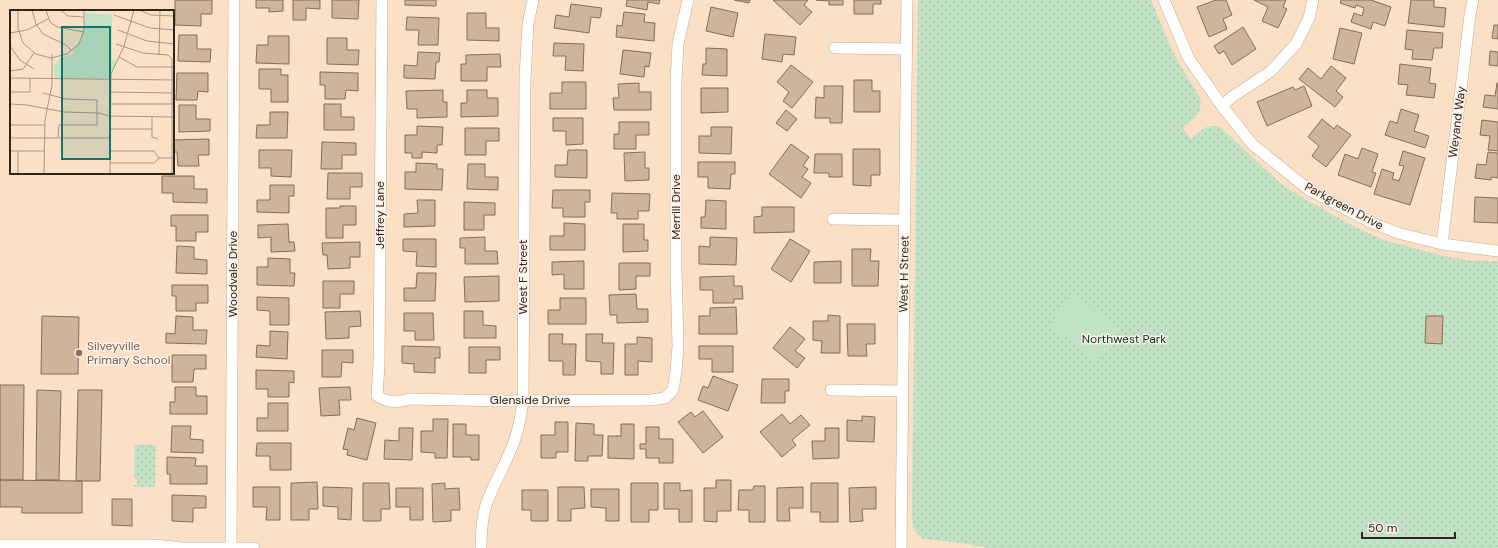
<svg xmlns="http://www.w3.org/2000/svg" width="1498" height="548" font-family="'DM Sans',sans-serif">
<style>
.green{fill:url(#green-dots)}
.pitch{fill:#c2e2c5}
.building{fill:#ceb49a;stroke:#856d55}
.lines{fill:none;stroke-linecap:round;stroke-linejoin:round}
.minor-casing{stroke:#c3a98f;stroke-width:12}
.minor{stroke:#fff;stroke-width:11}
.education-dot{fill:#8d6e63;stroke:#fcf1e6;stroke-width:1.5}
.labels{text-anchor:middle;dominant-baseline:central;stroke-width:3;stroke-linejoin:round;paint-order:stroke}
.street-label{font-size:12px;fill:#2f251b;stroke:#fcf1e6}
.park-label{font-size:12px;fill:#033611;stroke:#fcf1e6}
.education-label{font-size:12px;fill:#785e54;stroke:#fcf1e6;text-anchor:start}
.inset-road{fill:none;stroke:#aa9581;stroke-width:1}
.view{fill:#0f766e;fill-opacity:0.15;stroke:#0f766e;stroke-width:2}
.inset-edge{fill:none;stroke:#2f251b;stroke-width:2}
</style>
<defs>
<pattern id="green-dots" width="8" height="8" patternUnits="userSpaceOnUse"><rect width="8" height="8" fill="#c2e2c5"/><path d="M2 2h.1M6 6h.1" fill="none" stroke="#a7c2a9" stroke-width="1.8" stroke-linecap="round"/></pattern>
</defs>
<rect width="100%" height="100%" fill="#fce0c5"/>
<path class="green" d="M918,0H1151L1174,54L1201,100L1200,110L1197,115L1183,128L1191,139C1200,132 1207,122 1220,127L1281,184L1303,198L1353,226L1384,240L1443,256L1474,261H1498V548H989L961,543L923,539L915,531L913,526L912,513Z
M135,445H156L155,487H134V485H137V478H134Z"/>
<path class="pitch" d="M1072,293L1120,328L1096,360L1049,325Z"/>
<path class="building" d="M175,0H212V14H201V26L175,25Z
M256,0H283V11L269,12V8H256Z
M293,0H320V9L306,8V20H293Z
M332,0H359L358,19L332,18Z
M405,0H436V6L405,5Z
M627,0H660L659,4L648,2L647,10L626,6Z
M734,0H750L749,3Z
M773,0H808L804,5L812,12L800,25Z
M816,0H843V5H829V1Z
M854,0H881V4H873V14H854Z
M1216,0H1226L1232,15L1223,19L1227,29L1209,37L1197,7Z
M1254,0H1286L1283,7L1287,9L1278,28L1262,21L1268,7Z
M1341,0H1371L1391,7L1385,26L1373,22L1371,29L1351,22L1354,13L1362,16L1364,8L1356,5L1355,8L1340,3Z
M1411,0H1434V7L1446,8L1444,27L1408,23Z
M571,4L602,8L600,18L591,17L589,33L554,28L556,15L569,17Z
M711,7L738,13L733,37L706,31Z
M624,12L645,14L644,22L655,23L654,41L616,37L617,25L622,26Z
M467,13H486V28H499V41L467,40Z
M407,17L439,18L438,45H418L419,30H406Z
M1494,25H1498V39L1492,38Z
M1243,27L1256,49L1232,65L1224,51L1219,54L1214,46Z
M1340,28L1362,33L1354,64L1333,59Z
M1407,30L1443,33L1442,48H1434L1432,60L1412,59L1413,50L1405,49Z
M765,34L796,37L794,55L783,54L782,62L762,59Z
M179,35H197V49H211L210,62L178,61Z
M268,36H289V64L256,63L257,45H268Z
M327,38H347V50H359L358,65L327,64Z
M554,43L584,44L583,71L565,70L566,56H553Z
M706,48L727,49V76L702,75L703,64H706Z
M623,50L651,53L649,67L645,66L644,77L620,74Z
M1490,51L1498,52V66L1489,65Z
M418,52L440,53L439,62H436L435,79L404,78V65L417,66Z
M500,54L501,67H487V81H461V64H466V55Z
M1400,64L1431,68L1429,83L1436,84L1434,98L1406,95L1408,85L1398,84Z
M791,65L813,82L792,108L783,101L789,92L777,82Z
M1331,66L1346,78L1336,91L1343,97L1335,107L1299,79L1308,68L1321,79Z
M259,69H281V75H288V102H271V89H259Z
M320,72L358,73V91L346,90L345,99H325V85H320Z
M177,73H208V92L198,91L197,100H176Z
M854,80H872V91H880V112H854Z
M562,82H586V109H550V93H562Z
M639,83V92H651V110H614L613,98H619L618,84Z
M1497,83H1498V109L1483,107L1485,95L1495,96Z
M824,86H843L842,123H830V118H815L816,97L824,98Z
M1304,86L1312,106L1267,126L1257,102L1293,87L1295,90Z
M701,88H728V112L701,113Z
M443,90V102H447V117L417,118V109H407L406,91Z
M467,90H487V98H498V116L461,117V103H467Z
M324,104H341V117H354V130H324Z
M179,105H196V119H210V131L179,132Z
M1401,109L1419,115L1414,131L1429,136L1425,148L1385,135L1390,121L1397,123Z
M786,110L797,119L787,131L776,123Z
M270,112H288L287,138H256L257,125H270Z
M553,118H583V144L566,145V131H553Z
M1322,119L1334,129L1337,125L1351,135L1326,167L1312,156L1319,146L1308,137Z
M1482,120L1498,122V151L1488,150L1490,136L1480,135Z
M619,122H649V135H636V149H614V134H619Z
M417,126L443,127L442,145H437V153L422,152V158H412V153H405V135H417Z
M711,127H732L731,154L699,153V136H711Z
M465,128H499V141H486V155H465Z
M209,139V155H198L199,166H178L177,152H173V140Z
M322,142L356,143V155H342V169H321Z
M791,144L809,157L803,166L808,169L802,177L811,183L801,198L769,174Z
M1362,148L1378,154L1372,172L1376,173L1371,187L1338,175L1345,154L1358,159Z
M853,149H880V175H871V186L853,185Z
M259,150H292L291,177L271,176V168H259Z
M568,150H587V178L555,177V165H567Z
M1403,151L1425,158L1410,205L1374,194L1382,169L1394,173L1392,179L1399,181L1404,166L1399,165Z
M645,152V168H649V180L625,181L624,153Z
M1488,152L1498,153V178L1491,177V180L1475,178L1477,164L1486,165Z
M815,154H842V177H829V173H814Z
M698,162H735V174H731L730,189L708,188V177H698Z
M416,163L437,164V169H443L442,190L405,189V172H416Z
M468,164H485V177H498V190L467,189Z
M328,173H362V187H350V199H327Z
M162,176H194V189H207V203L173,202V193H162Z
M270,185H294V196H289V213L257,212V200H270Z
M553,190H590V202H585V217H563V208H552Z
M612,193L650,194L649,211H638V219H617V213H611Z
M1475,197L1498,198V223L1474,222Z
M417,200H435V226L404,227V214L418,213Z
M706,200L726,201V229L701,228V217H705Z
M464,202L495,203V215H484V230H464Z
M340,206H356V225H343V238H326V208H340Z
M762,207H794V232L754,233V217L762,216Z
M171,215H208V232H196V241H176V226H171Z
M564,223L585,224V250H550V236H564Z
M288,224L289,242H294L295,251L271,252V237L258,238V225Z
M623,224H644V240H648V251L623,252Z
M485,237V251H497L498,264H465V248H460V238Z
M710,237L737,238L736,265L699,264V246L710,247Z
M403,239H436V267L416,266L417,252L403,251Z
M790,239L810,251L791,282L771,269Z
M360,242V257H350V268L328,269L327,255H323L322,243Z
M177,246L194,247V259L207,260V274L176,273Z
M852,249H871L870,261H879L878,286H852Z
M268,258L290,259V273H295L294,286L257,285V267H268Z
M584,261V289H564V274L552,275V262Z
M841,261V283H814V262Z
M619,263H650V276H636V289L619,290Z
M417,273H436L435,301H404V288H416Z
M499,276V301L465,302L464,277Z
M734,276V286H742L743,299H734V303H713V290H700V277Z
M323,281H354V294H340V308H323Z
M172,285H208V303H196V311H176V296H172Z
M636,294L637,309H648V322L617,323V315H610L609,295Z
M257,297L289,298V325H270V311L257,310Z
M560,298H586V324H548V310H560Z
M736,307L737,334H699V316H710V308Z
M360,311L361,326L349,327V338L326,339L325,312Z
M464,311H483V325L496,326V338H464Z
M404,313H433L434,340H415V331H404Z
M828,315L840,316V353H821L822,341L813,340V321H828Z
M42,316L79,317L78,374H41Z
M176,316L193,317V330H207L206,344L166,343V333L175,334Z
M1426,316H1443L1442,344L1425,343Z
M847,324H875V344H866L867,356H848Z
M790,327L805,339L795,351L805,358L797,368L773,348Z
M270,331L288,332L287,359L256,357L257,345L270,346Z
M549,334H563L562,344H576L575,375H563V361H549Z
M586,334H603L602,343H614L613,374H601V362L586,361Z
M637,337L652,338V362L638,361V375H625V344H637Z
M402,346L440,347V358H435V373L414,372V364L402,363Z
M699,346H733V372H712V359H699Z
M469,347H500V360H486V373H469Z
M322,350H353V363L342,362L341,377H322Z
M172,355H206V369H194L193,382H172Z
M256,370L294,371V383L289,382V397H268V389H256Z
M713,376L738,385L728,411L698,400L703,386L708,388Z
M762,379H789V391H785V403H761Z
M0,385H24L23,480H0Z
M175,387H196V396H207V414H170V402H175Z
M350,387L351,400H339L340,415L321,416L319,388Z
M37,390L61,391L59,480H36Z
M78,390H102L100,481H76Z
M268,403H288V431H257V418H268Z
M703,411L723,437L703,453L678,422L691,412L695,417Z
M782,414L790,424L801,415L810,425L792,440L796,445L782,457L760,432Z
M862,416L875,417L874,442L847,441V420L862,421Z
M357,418L376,423L367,460L347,455L348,450L343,449L348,428L354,430Z
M433,419H448L447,458H435V453L421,452V431H433Z
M555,422H568V452H556V458H541V435H555Z
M576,423L594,424V435H603L602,456H588V461H575Z
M453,424H466V435H479V460H471V457H453Z
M621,424H634V459L608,458V436H621Z
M172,426H191L190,439L203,440V453L171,452Z
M646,427H659V439H673V463H659V458H646V449H640V444H646Z
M399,428H413L412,460L384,459L385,440L399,441Z
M825,428H839V458L813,459L812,441H825Z
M257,443H291V470H270V456H256Z
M167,457L196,458L195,466H207V484H170V474H167Z
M0,480L82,481V513H22V507H0Z
M716,480H731V511H717V522L704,521V488H716Z
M317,482L318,509H309V520H291V483Z
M363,483H389L390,509H381V521H363Z
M445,483V489L459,488L460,510H451V521L433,522L432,484Z
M631,483H658V510H649V522H631Z
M664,483H680V491L692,490V522H679V509H664Z
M811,483H838V522H820V512H811Z
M754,486H765V522H749V510H738L739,490H753Z
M253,487H280V520H266L267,507H253Z
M323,487L352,488L351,520L338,519V507L323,506Z
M558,487H584L585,508L571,509V521H558Z
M803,487V508H789L790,521H777V488Z
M876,487V509H862L863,521L850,522L849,488Z
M396,488H423V520H410V507H396Z
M591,489H619V521H606V508L591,507Z
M522,490H548V521H531V510H522Z
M172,495L206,496V508H193V522L172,521Z
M112,499H132V526L112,525Z"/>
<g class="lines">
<g class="minor-casing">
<path id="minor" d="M382,0L379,364L377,396C390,403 396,403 410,399L505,401L651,400L665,398L673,390L676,372L678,346L676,270V82L678,44L688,0
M1164,0L1189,59L1222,106L1252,144L1309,190L1370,222L1398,233L1442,244L1498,251
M835,48L906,49
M1222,106L1232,97L1271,71L1296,44L1309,18L1313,0
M833,219L905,220
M1442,244L1470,15L1473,0
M831,390L903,391
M0,545H155L183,548H254
M231,548L234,0
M481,548C481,534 482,519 486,505C492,487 502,471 509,454C517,437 521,419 523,400L525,78L528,24L533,0
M901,548L907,0"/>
</g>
<use href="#minor" class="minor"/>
</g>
<circle class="education-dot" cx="79" cy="353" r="4"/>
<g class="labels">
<g class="street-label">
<text transform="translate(1457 122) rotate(-83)">Weyand Way</text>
<text transform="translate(1344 206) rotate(28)">Parkgreen Drive</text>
<text transform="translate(676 207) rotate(-90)">Merrill Drive</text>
<text transform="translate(380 215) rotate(-90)">Jeffrey Lane</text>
<text transform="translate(233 274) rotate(-90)">Woodvale Drive</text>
<text transform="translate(904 274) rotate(-89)">West H Street</text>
<text transform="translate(523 277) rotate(-90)">West F Street</text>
<text x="530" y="400">Glenside Drive</text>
</g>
<g class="park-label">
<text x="1124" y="339">Northwest Park</text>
</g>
<g class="education-label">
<text x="87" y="346">Silveyville<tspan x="87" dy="14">Primary School</tspan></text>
</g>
</g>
<g transform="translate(10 10)">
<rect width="164" height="164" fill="#fce0c5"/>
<path d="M75,3L102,4V49L106,51L99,68H45L43,56L51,48L64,44L63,41L72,30Z" fill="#c2e2c5"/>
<path class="inset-road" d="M8,0V18L13,33L26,44L41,48L57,44L69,34L74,20V0M22,0L26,14L33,24L56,35L62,41M36,0L40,12L47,17L74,22M50,0L58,6L74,7M129,0L141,5L164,6M104,5L140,18L164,20M108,20L137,31L164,34M0,23L17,20L38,9M106,34L133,43L158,45L162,49V164M0,36L10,50L24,59M149,45L150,0M109,47L127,57H163M0,61L13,59L24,43M0,68L164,70M0,82H20V68M101,82L163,83M33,83L56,89L87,90V115H49L48,128M0,94L17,95L54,102L89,103L99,106L164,107M101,94H164M142,107V127L148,129M0,115H35M100,119H142M0,128H100M0,141H35M100,141H144L149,148M149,148H164M100,153H144L149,148M8,164V141M34,164L35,110L42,75V44M100,164L101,64L114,36L124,0"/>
<path class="view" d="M52,17H100V149H52Z"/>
<rect width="164" height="164" class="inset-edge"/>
</g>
<path d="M1362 532v6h93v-6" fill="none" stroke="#2f251b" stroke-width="2"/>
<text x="1368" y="532" font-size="12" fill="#2f251b" stroke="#fcf1e6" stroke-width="3" paint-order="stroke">50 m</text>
</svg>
